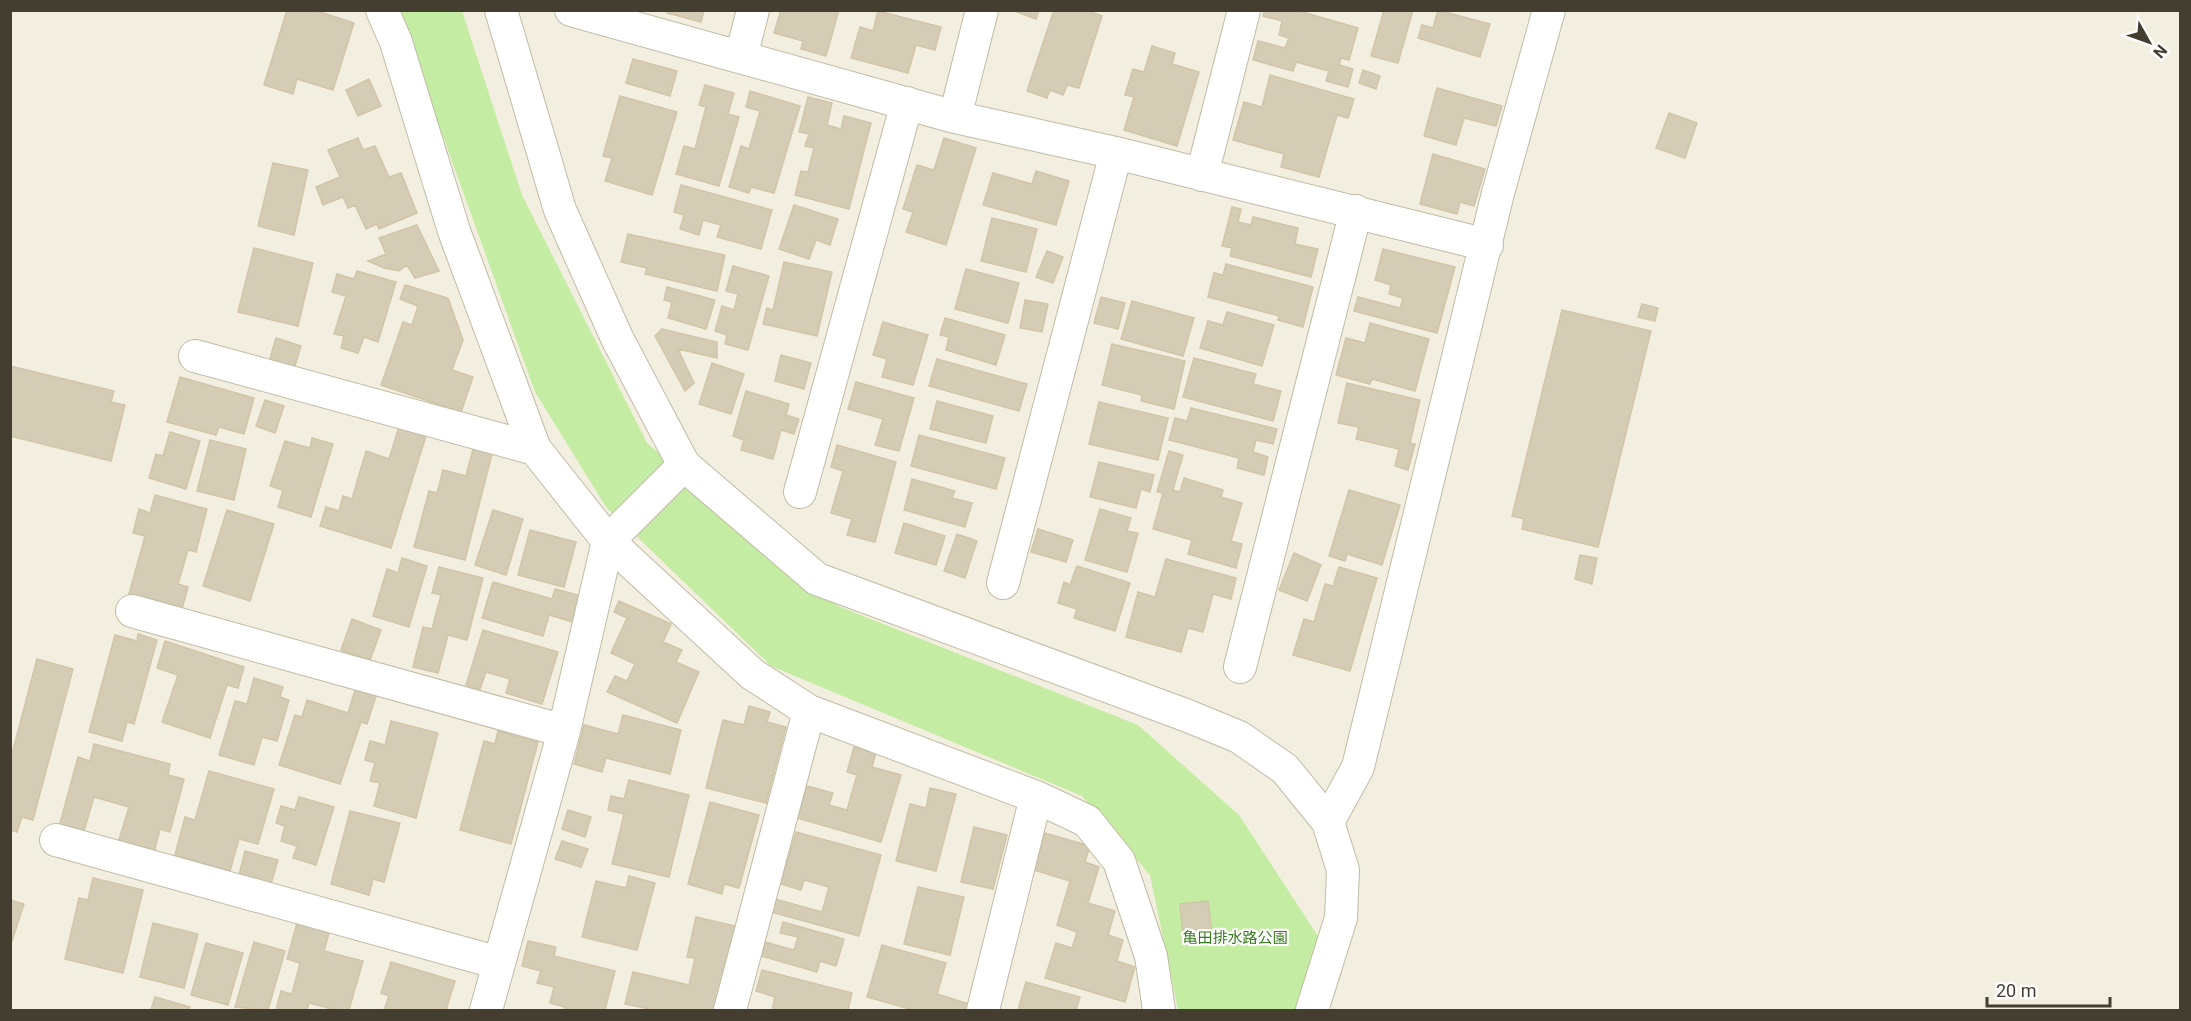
<svg xmlns="http://www.w3.org/2000/svg" width="2191" height="1021" font-family="Roboto,'Noto Sans JP',sans-serif">
<style>
.green{fill:#c4eca3}
.building{fill:#d4ccb5;stroke:#d1c5a7;stroke-width:1.5}
.lines{fill:none;stroke-linecap:round;stroke-linejoin:round}
.minor-casing{stroke:#c1bba5;stroke-width:34}
.minor{stroke:#fff;stroke-width:32}
.labels{text-anchor:middle;dominant-baseline:central;stroke-width:4.5;stroke-linejoin:round;paint-order:stroke}
.park-label{font-size:15px;fill:#397b1f;stroke:#fff}
</style>
<rect width="100%" height="100%" fill="#f3efe0"/>
<path class="green" d="M398,11H462L522,195L647,443L838,606L1138,725L1239,815L1342,973L1329,1010H1178L1150,875L1082,796L771,666L606,507L535,392Z"/>
<path class="building" d="M287,10H314L354,23L333,90L297,79L293,94L264,85Z
M668,10H704L701,22L667,13Z
M781,10H839L826,56L801,49L803,41L774,33Z
M1011,10H1039L1036,19Z
M1054,10H1086L1102,16L1079,88L1067,85L1063,95L1050,90L1047,98L1027,91Z
M1265,10H1296L1358,28L1349,60L1341,58L1339,65L1353,69L1348,87L1326,81L1329,71L1296,62L1293,71L1253,60L1258,41L1285,48L1289,38L1279,35L1282,21L1263,16Z
M1384,10H1413L1398,63L1371,56Z
M1438,10L1490,24L1480,57L1418,38L1422,25L1433,28Z
M878,11L941,27L935,50L916,45L908,73L851,58L860,27L873,31Z
M1152,46L1175,53L1172,64L1199,72L1177,146L1124,130L1134,97L1125,95L1133,69L1144,72Z
M633,59L677,71L670,96L626,83Z
M1363,70L1380,76L1376,89L1359,83Z
M1270,75L1354,99L1348,118L1337,115L1319,177L1281,167L1284,154L1233,140L1244,102L1262,107Z
M369,79L381,106L358,116L346,90Z
M705,85L734,93L728,114L739,117L719,186L676,174L684,146L695,149L706,107L699,105Z
M1437,88L1502,106L1496,126L1464,118L1456,145L1424,136Z
M750,91L800,106L774,193L751,187L749,193L729,187L741,146L749,149L760,111L746,107Z
M620,96L677,112L652,195L605,181L612,158L603,156Z
M808,97L832,103L827,125L841,129L844,116L871,123L849,209L795,195L801,171L808,172L814,148L805,146L809,134L799,132Z
M1669,113L1697,123L1685,158L1656,148Z
M358,138L363,150L375,146L389,177L401,173L417,213L379,229L377,224L366,229L355,205L348,208L343,197L323,205L316,187L340,177L328,150Z
M944,138L976,148L946,245L906,232L913,212L903,209L917,165L934,170Z
M1433,154L1485,169L1474,206L1460,202L1457,214L1420,204Z
M273,163L308,170L294,235L258,226Z
M1036,171L1069,181L1056,225L983,205L993,173L1032,184Z
M681,185L772,210L761,249L717,237L721,225L703,220L699,235L680,229L684,215L674,212Z
M794,205L838,219L830,245L816,240L809,259L779,249Z
M1232,207L1241,209L1238,222L1251,225L1253,217L1298,228L1295,244L1318,249L1311,277L1230,256L1232,248L1222,246Z
M992,218L1037,229L1026,272L981,261Z
M417,225L439,271L415,278L407,265L399,271L384,268L368,261L386,254L379,238Z
M628,234L725,255L717,291L645,274L647,268L621,262Z
M254,248L313,263L298,326L238,312Z
M1383,249L1455,267L1437,333L1354,311L1358,297L1400,308L1403,298L1389,294L1391,285L1375,280Z
M1047,251L1063,257L1053,283L1036,277Z
M784,262L832,272L817,336L763,324L767,308L773,310Z
M1226,264L1313,287L1303,327L1278,320L1279,316L1208,297L1214,273L1223,275Z
M733,266L769,276L748,350L725,344L727,335L715,331L722,306L734,310L738,294L726,291Z
M966,269L1019,283L1008,323L955,309Z
M357,271L396,282L378,342L364,337L358,353L341,348L344,336L334,334L346,296L332,292L337,274L354,279Z
M405,285L448,298L463,340L452,370L473,377L461,412L381,385L403,322L412,325L418,306L400,299Z
M667,287L715,300L706,329L668,318L672,302L664,300Z
M1101,297L1125,303L1118,329L1094,323Z
M1025,300L1048,304L1042,332L1020,328Z
M1132,301L1194,318L1183,356L1121,339Z
M1642,304L1658,308L1655,321L1638,317Z
M1562,310L1651,331L1598,547L1522,529L1524,519L1512,516Z
M1227,312L1274,325L1262,366L1200,348L1208,321L1223,325Z
M945,318L1005,335L996,365L946,350L949,337L940,335Z
M883,322L928,335L913,385L882,377L887,359L873,355Z
M1370,323L1429,339L1415,391L1372,379L1370,384L1336,375L1346,338L1365,343Z
M662,329L717,342V358L678,349L694,383L685,391L655,336Z
M276,338L301,346L294,369L269,362Z
M1112,344L1185,361L1174,409L1141,401L1142,395L1102,385Z
M781,355L811,363L804,389L775,381Z
M1194,358L1256,374L1253,384L1281,391L1273,421L1183,397Z
M937,359L1027,384L1019,411L929,386Z
M712,363L744,374L731,414L699,404Z
M10,366L114,391L111,402L125,405L111,461L10,436Z
M180,377L254,398L244,434L219,427L216,435L167,422Z
M856,382L914,398L899,451L875,445L883,419L848,409Z
M1347,383L1420,400L1410,443L1415,444L1408,470L1395,466L1399,449L1356,439L1359,427L1338,423Z
M746,391L789,404L786,415L799,419L794,434L781,430L773,459L741,450L744,440L733,436Z
M265,400L284,406L275,433L256,426Z
M937,401L993,416L986,443L930,429Z
M1099,402L1168,418L1158,460L1089,444Z
M1191,408L1277,429L1273,444L1256,440L1253,452L1268,457L1264,475L1237,468L1239,458L1169,440L1175,418L1187,421Z
M399,427L426,436L391,548L320,526L326,507L339,511L343,496L352,499L366,451L389,459Z
M170,432L200,441L186,489L149,478L156,454L163,456Z
M919,435L1005,458L996,489L911,466Z
M312,438L333,444L311,517L278,507L283,490L270,486L285,441L310,448Z
M210,440L246,449L234,500L197,491Z
M837,445L896,462L875,542L847,535L852,519L831,513L843,471L831,467Z
M473,449L492,454L465,560L414,547L429,491L437,493L443,470L466,476Z
M1169,451L1183,455L1173,490L1180,492L1184,478L1223,490L1221,497L1242,503L1231,541L1242,544L1236,568L1188,554L1192,540L1153,529L1163,493L1157,492Z
M1099,462L1154,475L1150,492L1141,489L1136,508L1090,497Z
M912,479L955,491L952,498L972,503L965,527L904,510Z
M1349,490L1400,505L1382,565L1347,554L1345,561L1329,556Z
M155,495L207,509L196,552L188,550L178,584L188,587L182,609L129,594L145,536L133,533L139,509L150,513Z
M1100,509L1131,518L1127,531L1138,533L1127,572L1085,560Z
M227,510L274,524L250,601L203,586Z
M493,510L523,519L506,575L475,565Z
M904,523L945,536L936,565L895,553Z
M1038,529L1073,540L1066,562L1031,552Z
M530,530L576,542L564,587L518,575Z
M957,534L977,541L965,578L944,571Z
M1294,553L1321,565L1307,601L1279,590Z
M1580,555L1597,558L1592,584L1575,579Z
M402,558L427,566L409,627L373,616L387,569L398,573Z
M1166,559L1236,578L1231,599L1213,594L1203,632L1188,628L1181,652L1126,637L1138,592L1155,597Z
M1077,566L1130,583L1115,631L1074,618L1077,609L1058,603L1064,582L1070,585Z
M439,567L483,578L467,640L448,635L438,673L413,667L423,627L432,629L441,595L432,593Z
M1339,567L1377,578L1350,671L1293,655L1304,619L1314,622L1325,584L1333,586Z
M493,582L552,599L555,589L581,596L573,622L549,615L543,636L482,618Z
M619,601L671,624L663,642L682,650L676,662L699,672L677,723L607,692L615,676L627,681L635,664L611,653L627,618L614,612Z
M352,619L381,630L370,660L341,650Z
M483,630L558,652L542,704L506,693L510,679L486,672L480,689L466,685Z
M138,634L157,640L134,724L127,722L122,741L89,732L115,635L137,641Z
M165,641L244,667L238,688L227,685L210,738L162,722L178,675L157,668Z
M37,659L73,669L33,820L22,817L17,832L10,830V761Z
M254,678L283,687L280,697L289,700L277,741L262,737L254,765L219,755L235,701L247,704Z
M356,687L377,693L367,724L361,722L340,784L279,765L295,715L302,717L307,700L348,713Z
M749,706L770,712L767,722L786,727L766,803L706,788L723,720L744,725Z
M623,715L681,730L670,774L606,758L602,772L574,764L584,725L618,734Z
M391,721L438,733L416,818L374,806L380,783L370,781L375,763L365,760L370,741L385,745Z
M498,731L538,742L511,844L460,830L484,741L495,744Z
M94,744L170,764L168,775L184,779L170,832L160,829L154,853L118,843L129,807L94,797L83,834L59,827L78,757L90,761Z
M854,747L876,753L872,767L901,775L881,842L797,818L807,786L833,793L829,805L847,810L857,775L847,772Z
M209,771L274,789L258,844L239,839L230,871L175,855L185,817L195,820Z
M629,780L689,795L669,877L612,864L624,814L608,810L611,796L624,799Z
M930,788L956,794L936,871L896,861L910,804L926,808Z
M299,797L334,807L316,865L293,858L297,846L281,841L285,826L276,823L281,806L295,810Z
M710,802L759,815L739,888L724,884L722,894L688,884Z
M568,810L591,817L585,837L562,829Z
M350,811L400,823L384,882L373,879L369,895L331,884Z
M974,827L1007,835L993,889L961,882Z
M796,832L881,855L859,936L771,912L775,899L822,912L829,887L804,880L801,890L781,884Z
M1045,833L1090,846L1085,862L1099,867L1088,903L1115,911L1108,935L1123,940L1117,961L1135,967L1125,1002L1045,978L1056,943L1072,948L1077,932L1057,925L1070,881L1034,870Z
M562,841L588,849L581,867L555,859Z
M245,851L278,860L270,887L238,879Z
M629,876L655,883L637,950L582,937L596,881L626,888Z
M93,878L143,890L123,973L65,959L79,898L88,900Z
M918,887L964,897L950,955L904,944Z
M10,900L24,904L10,947Z
M1208,901L1213,942L1184,945L1180,904Z
M696,917L735,926L715,1010H654L625,1004L633,972L689,985L695,958L687,957Z
M783,922L844,939L836,966L820,961L817,972L761,956L765,942L794,950L798,937L780,933Z
M153,923L198,934L184,988L140,977Z
M297,923L329,933L324,951L363,961L349,1010H336L309,1003L307,1010H276L281,991L292,994L300,963L287,959Z
M528,941L556,947L554,956L615,971L605,1010H564L565,1007L550,1003L554,987L537,983L541,971L522,966Z
M254,942L285,951L268,1010L235,1007Z
M206,943L243,953L228,1005L191,995Z
M882,945L946,963L937,994L969,1004L968,1010H913L867,997Z
M391,962L455,981L446,1010H384L389,996L381,993Z
M762,970L852,993L848,1010H772L775,997L756,991Z
M1026,982L1080,997L1076,1010H1018Z
M155,997L190,1007L189,1010H151Z"/>
<g class="lines">
<g class="minor-casing">
<path id="minor" d="M382,10L396,42L454,231L535,449L608,541L752,674L809,711L1036,797L1087,821L1119,861L1151,956L1159,1010
M501,10L560,210L617,338L684,465L817,579L1188,716L1239,737L1285,769L1328,822L1343,870L1341,918L1312,1010
M571,10L955,117L1116,153L1487,245
M741,57L753,10
M955,117L982,10
M1202,175L1244,10
M195,356L535,449
M800,492L907,103
M1003,583L1116,153
M132,611L564,731
M1240,667L1356,211
M1328,822L1358,767L1498,193L1549,10
M56,840L499,963
M486,1010L564,731L608,541L684,465
M730,1010L809,711
M983,1010L1036,797"/>
</g>
<use href="#minor" class="minor"/>
</g>
<g class="labels">
<g class="park-label">
<text x="1235" y="938">亀田排水路公園</text>
</g>
</g>
<rect width="2191" height="1021" fill="none" stroke="#443e31" stroke-width="24"/>
<g transform="translate(2149 42) rotate(130)" stroke="#ffffff" stroke-width="4.5" paint-order="stroke">
<path d="M0-4.5L10 22L0 15L-10 22Z" fill="#443e31"/>
<text y="-9" font-size="16" font-weight="bold" text-anchor="middle" fill="#443e31">N</text>
</g>
<path d="M1987 997v9h123v-9" fill="none" stroke="#443e31" stroke-width="3"/>
<text x="1996" y="997" font-size="18" fill="#443e31" stroke="#ffffff" stroke-width="4.5" paint-order="stroke">20 m</text>
</svg>
